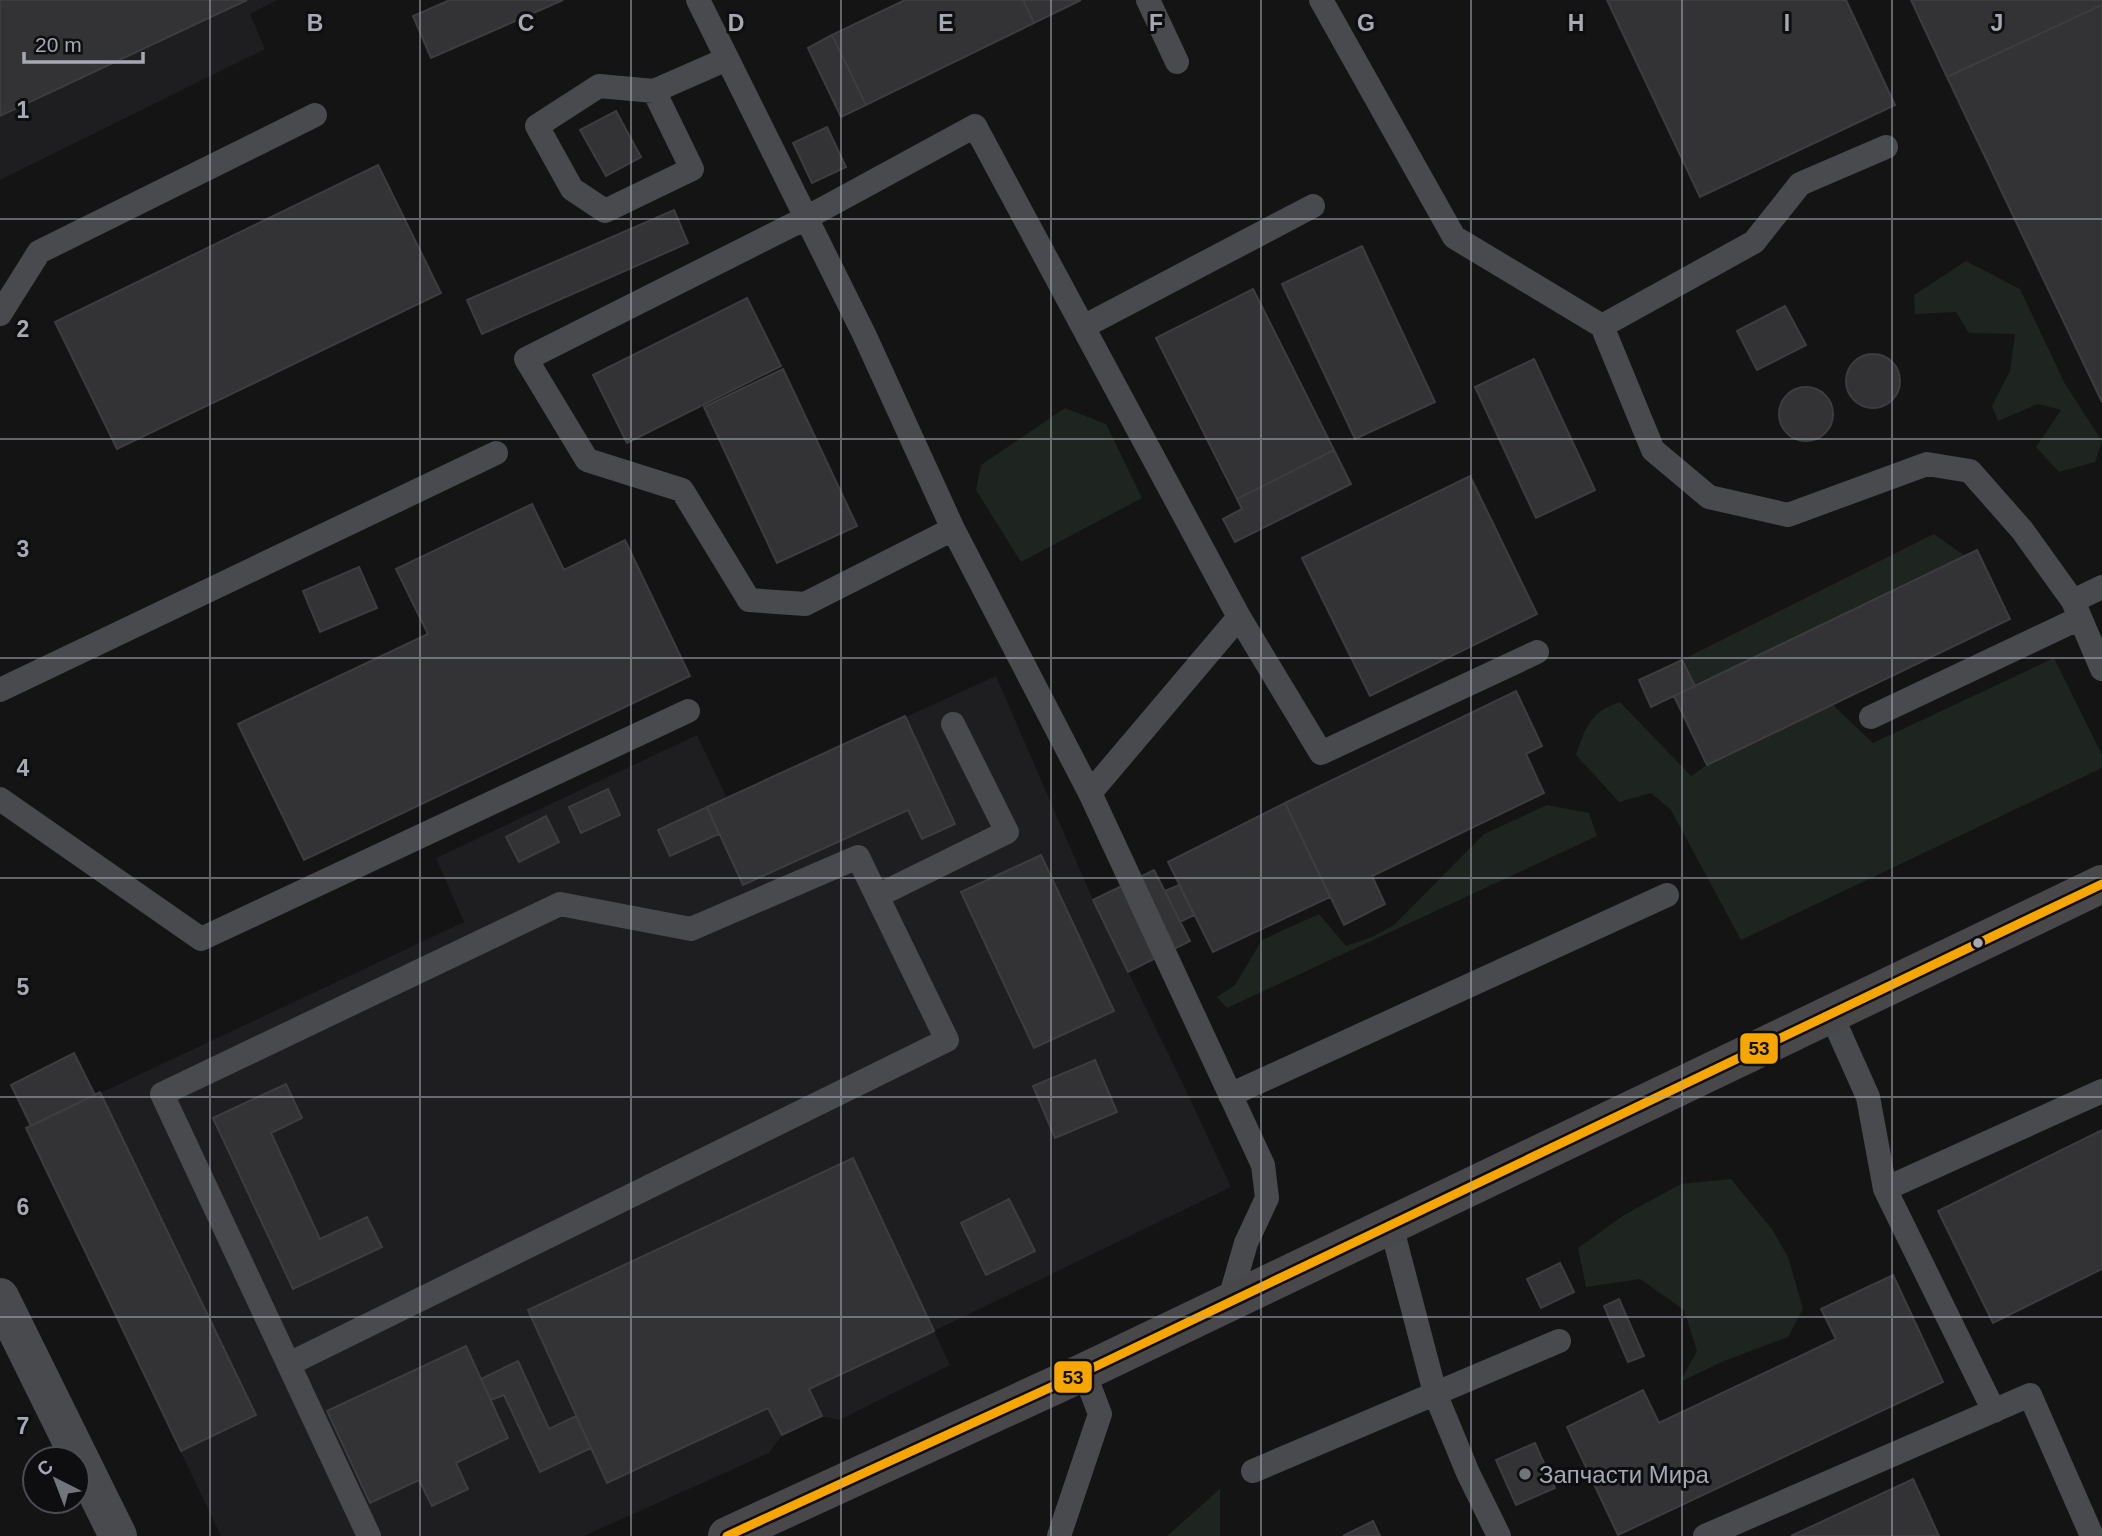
<svg xmlns="http://www.w3.org/2000/svg" width="2102" height="1536" font-family="Arial,sans-serif">
<style>
.built{fill:#1e1e20}
.green{fill:#1e241f}
.building{fill:#333335;stroke:#3d3d40;stroke-width:2}
.lines{fill:none;stroke-linecap:round;stroke-linejoin:round}
.lane{stroke:#494a4d;stroke-width:24}
.street{stroke:#494a4d;stroke-width:38}
.secondary{stroke:#48484b;stroke-width:38}
.bus-1-casing{stroke:#0e0e10;stroke-width:14}
.bus-1{stroke:#f7a600;stroke-width:9}
.grid{fill:none;stroke:#a6a9b4;stroke-width:2;stroke-opacity:0.55}
.bus-dot{fill:#a6a9b4;stroke:#0e0e10;stroke-width:2.5}
.poi-dot{fill:#73757c;stroke:#0e0e10;stroke-width:2.5}
.labels{text-anchor:middle;dominant-baseline:central;stroke-width:6;stroke-linejoin:round;paint-order:stroke}
.poi-label{font-size:24px;fill:#a6a9b4;stroke:#0e0e10;text-anchor:start}
.grid-label{font-size:23px;text-anchor:middle;font-weight:bold;fill:#a6a9b4;stroke:#0e0e10;stroke-width:6;stroke-linejoin:round;paint-order:stroke}
.line-badge{stroke:#0e0e10;stroke-width:2.5}
.pale-badge-label{font-size:19px;text-anchor:middle;font-weight:bold;fill:#111}
</style>
<rect width="100%" height="100%" fill="#141414"/>
<path class="built" d="M0,0H277L250,14L265,49L0,180Z
M996,676L1093,900L1185,1088L1231,1187L934,1331L950,1365L839,1420L821,1416L782,1435L769,1453L584,1536H221L26,1128L464,922L436,858L697,735L727,798Z"/>
<path class="green" d="M1966,261L2020,289L2065,384L2102,441L2095,462L2059,472L2036,447L2061,410L2038,404L1998,421L1992,406L2010,371L2015,334L1969,333L1956,312L1915,314L1914,295Z
M1065,408L1106,424L1142,498L1021,562L976,490L981,465Z
M1934,534L1965,556L1695,686L1682,660Z
M2054,658L2102,755V768L1741,940L1671,810L1651,793L1619,802L1576,755C1585,728 1591,711 1620,702L1691,776L1707,765L1832,704L1873,743Z
M1547,805L1589,813L1597,836L1227,1008L1217,997L1235,985L1262,940L1319,914L1346,946L1372,937L1394,925L1484,834Z
M1731,1179L1772,1229L1788,1257L1803,1309L1788,1337L1724,1361L1680,1382L1697,1351L1684,1310L1640,1279L1586,1287L1578,1248L1624,1215L1681,1184Z
M1220,1489V1536H1167Z"/>
<path class="building" d="M0,0H247L0,116Z
M450,0H563L431,58L413,16Z
M905,0H1023L1034,23L866,105L832,35Z
M1023,0H1081L1034,23Z
M1607,0H1846L1895,105L1700,197Z
M1911,0H2102V5L1947,77Z
M2102,5V402L1947,77Z
M832,35L866,105L841,117L808,48Z
M616,111L641,157L606,176L580,130Z
M827,127L846,167L812,183L793,143Z
M378,165L441,293L117,449L55,322Z
M674,210L688,243L482,334L467,300Z
M1362,246L1435,402L1355,439L1282,284Z
M1253,289L1334,450L1237,499L1156,338Z
M747,298L781,366L627,443L593,375Z
M1785,306L1806,345L1757,370L1737,331Z
M1846 381a27 27 0 1 1 54 0a27 27 0 1 1-54 0Z
M1534,359L1595,490L1536,518L1475,387Z
M783,369L857,526L777,563L704,407Z
M1779 414a27 27 0 1 1 54 0a27 27 0 1 1-54 0Z
M1334,450L1351,484L1235,542L1223,519L1242,509L1237,499Z
M1470,476L1537,614L1370,696L1302,558Z
M532,504L564,570L625,540L690,676L304,860L238,724L428,634L396,569Z
M1977,550L2010,619L1707,765L1674,696Z
M359,567L377,608L320,632L303,591Z
M1682,660L1695,686L1651,707L1639,680Z
M1516,691L1542,746L1526,754L1544,793L1372,876L1385,904L1344,925L1285,803Z
M905,716L955,824L922,839L908,810L743,885L707,807Z
M608,789L620,815L581,833L569,807Z
M1285,803L1330,897L1213,952L1168,862Z
M707,807L719,834L670,856L658,830Z
M546,816L559,842L519,862L506,837Z
M1041,855L1114,1011L1034,1048L961,892Z
M1154,870L1190,941L1128,972L1093,900Z
M1179,885L1194,915L1180,922L1165,891Z
M74,1053L95,1095L31,1126L11,1085Z
M1095,1060L1117,1112L1055,1138L1033,1086Z
M286,1084L302,1118L271,1133L320,1239L367,1217L382,1247L293,1289L213,1118Z
M100,1092L256,1415L181,1451L26,1128Z
M2102,1130V1269L1993,1323L1938,1211Z
M853,1158L934,1331L809,1389L822,1416L782,1435L768,1408L607,1483L528,1310Z
M1009,1199L1035,1251L986,1275L961,1223Z
M1560,1263L1574,1292L1541,1308L1527,1279Z
M1893,1275L1943,1382L1618,1535L1567,1427L1643,1390L1659,1423L1836,1339L1821,1309Z
M1619,1299L1644,1356L1628,1362L1604,1306Z
M466,1346L508,1438L456,1463L468,1489L432,1506L419,1480L370,1503L327,1411Z
M518,1361L549,1429L576,1416L591,1448L540,1472L504,1395L491,1400L481,1379Z
M1535,1443L1555,1488L1516,1505L1496,1460Z
M1913,1479L1939,1536H1791Z
M1373,1521L1380,1536H1343Z"/>
<g class="lines">
<path class="lane" d="M698,0L864,334L953,529L1090,793L1263,1165L1267,1198L1246,1243L1229,1302
M1148,0L1177,62
M1321,0L1454,237L1602,326L1653,450L1709,497L1788,515L1927,464L1970,471L2022,530L2073,601L2102,669
M654,91L599,86L537,126L572,189L605,211L692,169L654,91L727,59
M0,314L39,252L315,115
M1602,326L1754,242L1800,184L1886,147
M1083,327L1313,206
M953,529L805,604L749,600L682,490L587,460L526,359L806,218L975,126L1239,617L1321,753L1537,652
M2073,601L2102,587
M0,690L496,453
M1871,717L2080,618
M1090,793L1239,617
M0,799L201,939L688,711
M877,896L1007,832L953,724
M1831,1014L1868,1097L1885,1189L1994,1411
M1230,1095L1667,895
M1885,1189L2102,1091
M1391,1225L1435,1393L1468,1473L1499,1536
M289,1364L947,1040L858,857L691,929L560,904L162,1094L369,1536
M1253,1471L1559,1341
M1059,1536L1100,1414L1084,1372
M1705,1536L2030,1395L2092,1536"/>
<path class="street" d="M0,1297L118,1536"/>
<path class="secondary" d="M727,1536L1084,1372L2102,884"/>
<g class="bus-1-casing">
<path id="bus-1" d="M727,1536L1084,1372L2102,884"/>
</g>
<use href="#bus-1" class="bus-1"/>
</g>
<path class="grid" d="M210,0V1536M420,0V1536M631,0V1536M841,0V1536M1051,0V1536M1261,0V1536M1471,0V1536M1682,0V1536M1892,0V1536M0,219H2102M0,439H2102M0,658H2102M0,878H2102M0,1097H2102M0,1317H2102"/>
<circle class="bus-dot" cx="1978" cy="943" r="6"/>
<circle class="poi-dot" cx="1525" cy="1474" r="7"/>
<g class="labels">
<g class="poi-label">
<text x="1539" y="1474">Запчасти Мира</text>
</g>
</g>
<g class="grid-label">
<text x="315" y="31">B</text>
<text x="526" y="31">C</text>
<text x="736" y="31">D</text>
<text x="946" y="31">E</text>
<text x="1156" y="31">F</text>
<text x="1366" y="31">G</text>
<text x="1576" y="31">H</text>
<text x="1787" y="31">I</text>
<text x="1997" y="31">J</text>
<text x="23" y="118">1</text>
<text x="23" y="337">2</text>
<text x="23" y="557">3</text>
<text x="23" y="776">4</text>
<text x="23" y="995">5</text>
<text x="23" y="1215">6</text>
<text x="23" y="1434">7</text>
</g>
<g class="line-badge">
<rect x="1739" y="1032" width="40" height="33" rx="7" fill="#f7a600"/>
<rect x="1053" y="1360" width="40" height="34" rx="7" fill="#f7a600"/>
</g>
<g class="pale-badge-label">
<text x="1759" y="1055">53</text>
<text x="1073" y="1384">53</text>
</g>
<g transform="translate(56 1480) rotate(318)"><circle r="33" fill="#0e0e10" stroke="#4b4c52" stroke-width="2"/>
<path d="M0-5L12 26L0 18L-12 26Z" fill="#73757c"/>
<text y="-10" font-size="19" font-weight="bold" text-anchor="middle" fill="#a6a9b4">С</text>
</g>
<path d="M24 52v10h119v-10" fill="none" stroke="#a6a9b4" stroke-width="3.5"/>
<text x="35" y="52" font-size="21" fill="#a6a9b4" stroke="#0e0e10" stroke-width="5" paint-order="stroke">20 m</text>
</svg>
